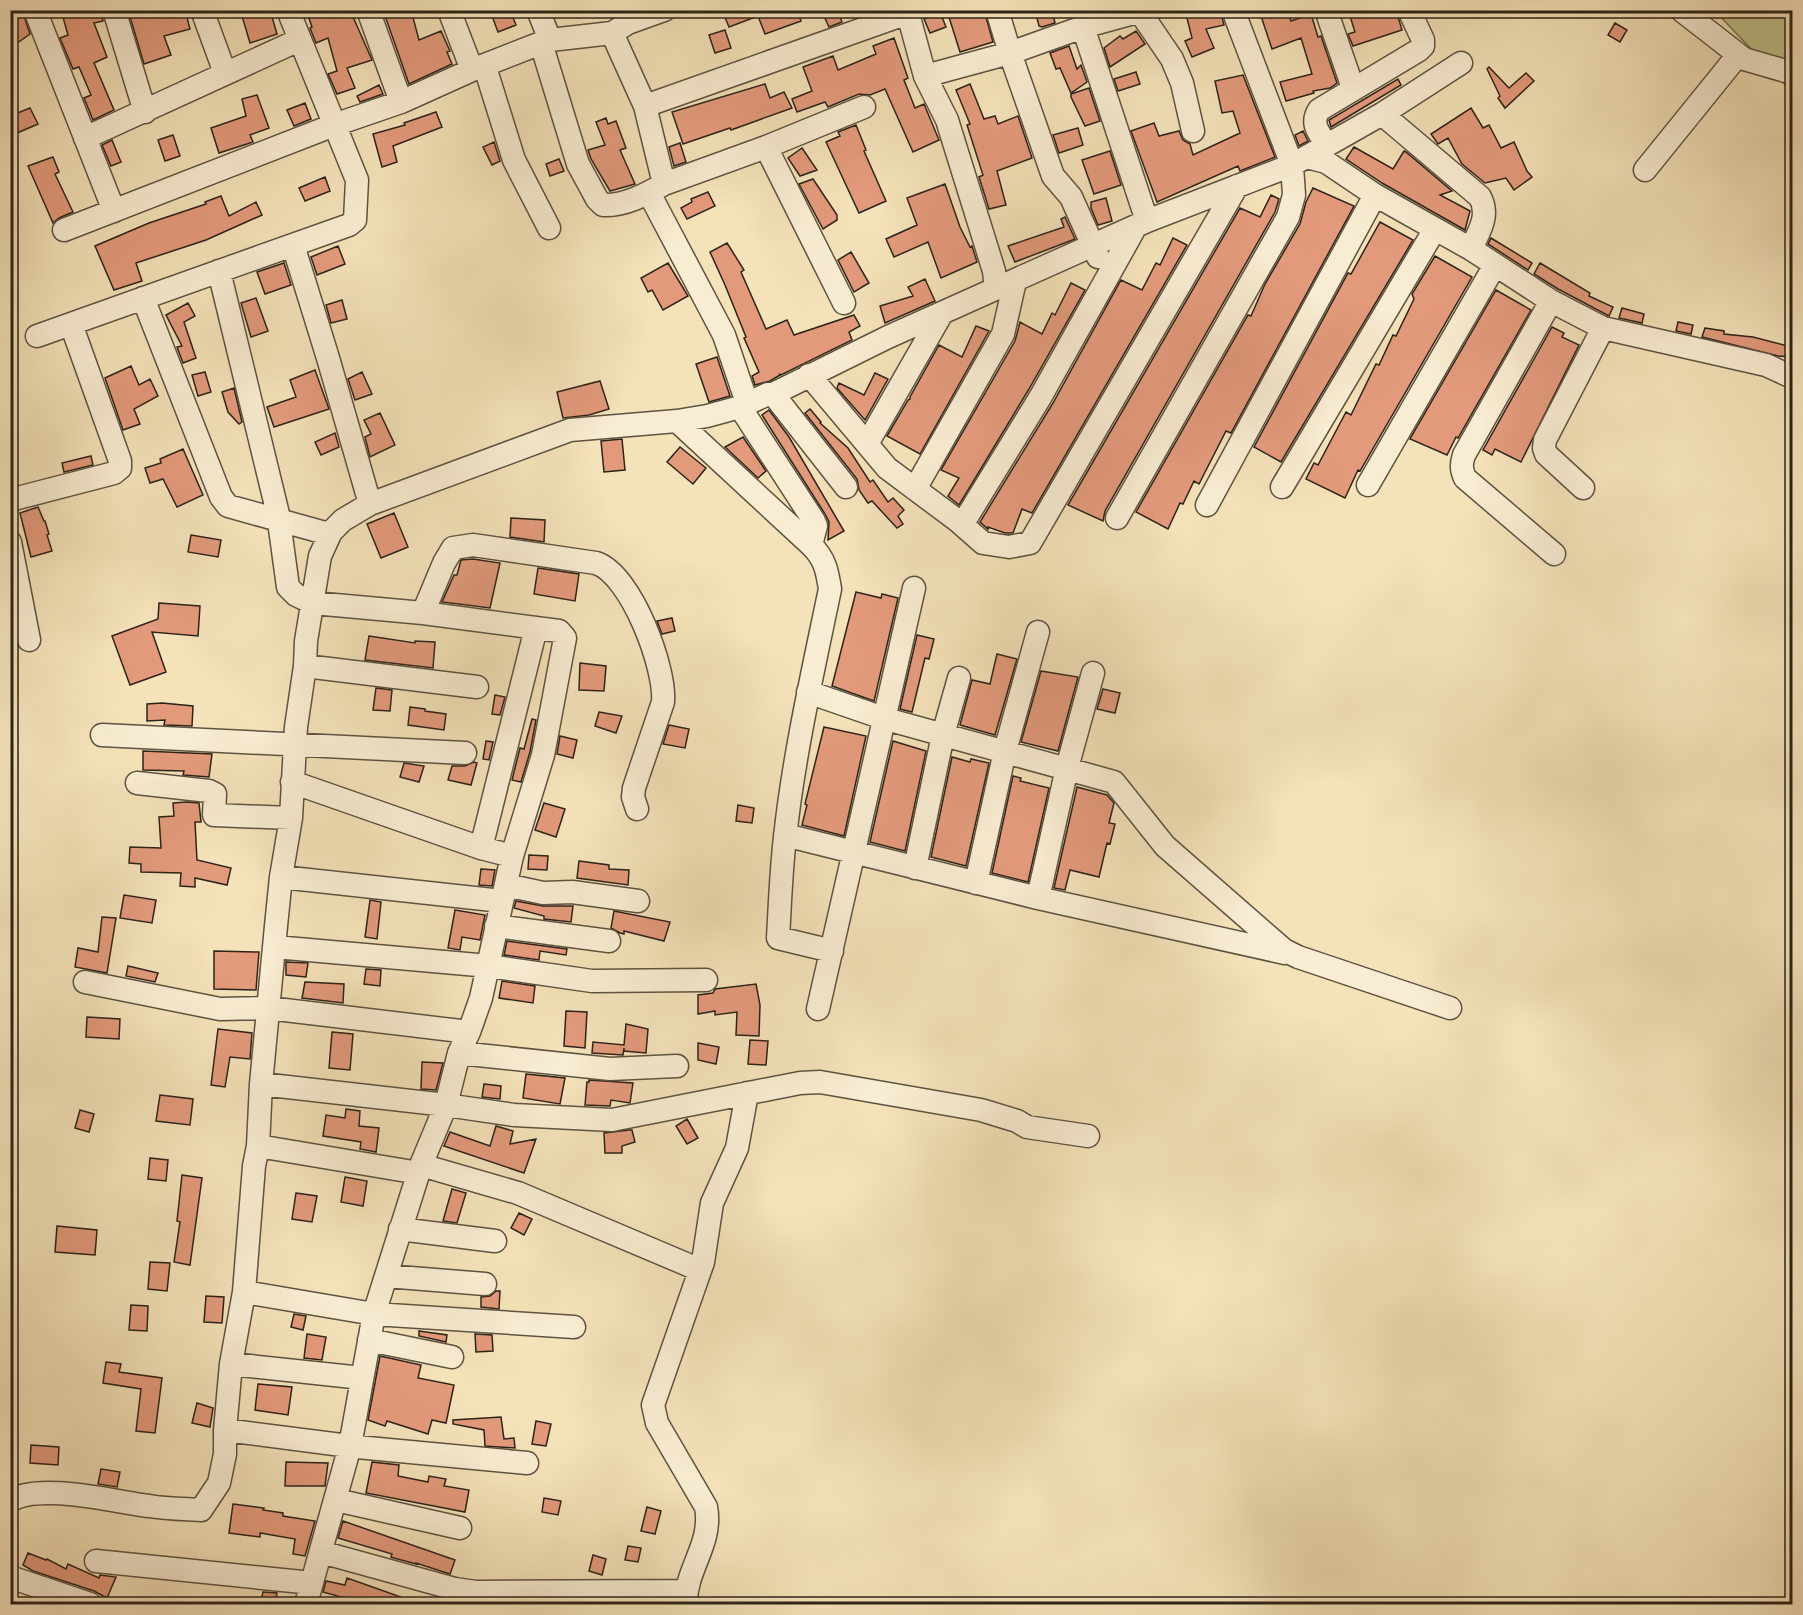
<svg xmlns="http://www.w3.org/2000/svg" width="1803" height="1615" font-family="'IM FELL Great Primer',serif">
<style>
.green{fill:#c1c28b;stroke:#767252;stroke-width:1.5}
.building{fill:#e39a7b;stroke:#2c2319;stroke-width:1.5}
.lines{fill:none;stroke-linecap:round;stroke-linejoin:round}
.minor-casing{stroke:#5e5341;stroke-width:25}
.minor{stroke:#f8ecd2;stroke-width:22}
</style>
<rect width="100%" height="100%" fill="#f4e2b9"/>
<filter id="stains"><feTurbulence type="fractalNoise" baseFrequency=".00333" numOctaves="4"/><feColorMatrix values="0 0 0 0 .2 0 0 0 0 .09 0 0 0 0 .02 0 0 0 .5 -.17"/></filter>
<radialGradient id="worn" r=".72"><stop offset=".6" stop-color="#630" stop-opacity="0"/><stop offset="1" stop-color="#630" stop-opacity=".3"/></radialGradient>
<path class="green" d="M1715,11H1792V92Z"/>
<path class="building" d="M10,10H22L30,34L10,48Z
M61,10H101L103,21L94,23L107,57L94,63L114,110L93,120L84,98L91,95L79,67L73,69L60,38L68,35Z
M128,10H185L190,29L164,36L171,55L144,64Z
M258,10H270L277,34L250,43L242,16Z
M306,10H350L372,60L347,68L355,88L337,94L328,74L337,71L328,38L316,43L310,28L312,27Z
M383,10H411L419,40L441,31L450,51L447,52L452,64L409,84Z
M506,10H510L516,25L498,32L492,16Z
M736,10H797L801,21L765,34L758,16L729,27L724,15Z
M837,10L842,22L829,27L824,16Z
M960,10H984L993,42L960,52L948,14Z
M1035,10H1052L1055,23L1042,27L1039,26Z
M1185,10H1220L1224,25L1206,29L1214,48L1192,57L1185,41L1192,38Z
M1259,10H1287L1291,21L1311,14L1318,37L1321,36L1337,83L1330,88L1313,91L1314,93L1286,101L1280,82L1312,74L1301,38L1272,49Z
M1348,10H1396L1402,30L1353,46L1348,34L1355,32Z
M940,12L946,27L930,33L924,19Z
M1615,23L1627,30L1620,42L1608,35Z
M725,30L731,48L715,53L709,35Z
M1136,31L1145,44L1110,67L1104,48L1120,36L1123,39Z
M894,38L908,78L904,80L915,108L924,104L939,140L913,152L885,89L870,95L859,94L828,107L825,102L797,112L792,99L812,91L803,67L833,56L838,70L876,54L873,46Z
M1069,46L1077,69L1081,65L1087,82L1071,93L1060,68L1056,69L1050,53Z
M1489,67L1509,88L1526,73L1534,81L1505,108L1498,98L1500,96L1487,69Z
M1136,72L1140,84L1118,91L1114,79Z
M1243,75L1275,157L1240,171L1238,166L1157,202L1131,131L1154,123L1159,136L1179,131L1183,140L1190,144L1193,155L1240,133L1233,111L1222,113L1215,81Z
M1398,79L1401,85L1331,127L1329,120Z
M765,84L770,98L784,92L792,108L731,130L730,128L683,144L672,112Z
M970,84L984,119L995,116L998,124L1018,116L1032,158L997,171L1006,205L989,209L979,177L983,175L967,125L970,124L956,90Z
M379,85L383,94L360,102L357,96Z
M1089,88L1100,121L1085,126L1071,97V94Z
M257,95L269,128L250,135L253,142L219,153L211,128L246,116L242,99Z
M305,103L311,119L294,126L287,110Z
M30,108L38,124L10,136V116Z
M1471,108L1483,128L1489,125L1501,148L1514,142L1527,171L1532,177L1514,190L1506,178L1485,183L1462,164L1448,138L1438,144L1431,134Z
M436,112L442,127L393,146L397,162L382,167L373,134L405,125L404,123Z
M606,118L608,124L616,121L626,148L620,150L635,184L610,191L591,159L588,150L605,145L596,122Z
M856,125L866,150L864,151L886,201L859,213L826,142L840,136L838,132Z
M1078,128L1083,145L1059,153L1053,135Z
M1303,131L1308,141L1299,146L1295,135Z
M173,135L180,156L165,161L158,140Z
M112,140L121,162L111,166L102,145Z
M494,142L500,161L492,165L483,147Z
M680,143L686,162L674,166L669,147Z
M1354,147L1393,169L1404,151L1406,152L1452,191L1440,195L1470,211L1465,230L1382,183L1346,159Z
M802,148L817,170L800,176L788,158Z
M1110,151L1121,185L1094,194L1082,160Z
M53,157L59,172L55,174L73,212L59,218L53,223L28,166Z
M559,159L564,171L550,176L546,164Z
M325,177L330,191L305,201L299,188Z
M813,179L837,215V220L823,229L799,184Z
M945,184L960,227L970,247L972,246L977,262L941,278L928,242L894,257L886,239L917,225L907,198Z
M1313,188L1354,206L1231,433L1226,431L1199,484L1194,481L1183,504L1180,503L1168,529L1136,512L1248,315L1251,316L1265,284L1300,224L1306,202Z
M708,192L715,206L687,219L681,208L692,202L691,199Z
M1271,195L1279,199L1275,212L1105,511L1103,521L1068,505L1240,208L1260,217Z
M221,196L229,216L256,202L262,215L206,240L136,263L142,281L114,290L95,246L149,223L206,204L205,202Z
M1106,198L1112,221L1098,225L1091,208V202Z
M1065,217L1075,239L1015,262L1008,246L1064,227L1061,219Z
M1380,222L1413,240L1281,462L1254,447L1348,273L1351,274Z
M1173,238L1187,245L1032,513L1022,509L1013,533H1005L988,527V529L980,522L1053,403L1121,280L1142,290L1156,263L1160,265Z
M1491,238L1532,263L1528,270L1488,244Z
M727,243L744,270L741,272L766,329L787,320L794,335L854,315L860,326L849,332L852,340L781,375L779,374L780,375L770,381L755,385L752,376L759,372L744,338L746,337L725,285L710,252Z
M338,246L345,264L317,275L311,257Z
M851,252L869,283L854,292L838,260Z
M1435,256L1472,277L1360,471L1358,470L1345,498L1306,479L1314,463L1318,465L1346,412L1351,415L1376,364L1379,365L1393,335L1396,336L1414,299L1412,294Z
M284,263L291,285L265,294L257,272Z
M668,263L688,296L663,310L652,290L648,292L641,278Z
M1540,263L1590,293L1589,296L1613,307L1609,316L1558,289L1534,274Z
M925,279L935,301L885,323L880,306L913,296L908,287Z
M1071,283L1085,290L1029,389L959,505L948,496L959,478L941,470L1015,341L1020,322L1042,334L1052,313L1055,315Z
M1496,290L1531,310L1458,438L1456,437L1447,455L1410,439Z
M256,298L268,331L251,337L241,303Z
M342,300L347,319L331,323L326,305Z
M188,303L195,316L184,322L196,358L183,363L177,347L182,346L166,315Z
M1622,308L1644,314L1642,323L1619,318Z
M1678,322L1693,325L1691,334L1676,331Z
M976,326L989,331L920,454L887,436L908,400L910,399V397L939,345L962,357Z
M1552,327L1564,333L1562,337L1579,345L1521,462L1495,449L1492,455L1483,450Z
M1705,328L1724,331V334L1753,337L1792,347V357L1778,356L1702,337Z
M717,357L730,396L709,402L696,364Z
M131,366L139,385L150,379L158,396L134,409L140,424L123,430L105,378Z
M315,370L329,409L274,427L267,407L296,397L290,380Z
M205,372L211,392L198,396L192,375Z
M362,372L372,394L355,400L348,379Z
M875,373L888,379L865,420L837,388L839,383L864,395Z
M600,381L609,409L589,415L563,418L557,392Z
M234,388L242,422L239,424L228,412L222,392Z
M810,409L821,422L820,423L848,448L870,482L873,480L888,502L893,498L904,510L898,516L903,524L897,528L872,501L868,503L859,490L857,479L805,413Z
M769,410L789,437L844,531L828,540L829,522L825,514L762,415Z
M380,413L395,445L370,457L365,437L371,434L364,420Z
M335,433L339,447L321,455L315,442Z
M743,437L766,471L758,478L725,447Z
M622,439L625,470L604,472L601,441Z
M680,447L706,468L693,484L667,462Z
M183,449L203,495L177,507L163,479L150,483L145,468L161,463L160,459Z
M91,456L93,465L64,472L62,463Z
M38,507L44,521H45L49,534L47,535L52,551L31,557L20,513Z
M394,513L408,547L381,558L367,524Z
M511,518L545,520L544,542L510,537Z
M191,535L221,540L218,557L188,552Z
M473,559L500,563L490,608L442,602L454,575H457L461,560Z
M538,568L579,574L575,601L534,594Z
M856,592L881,598L882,594L898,598L874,701L832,686Z
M159,603L200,606L198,636L152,632L166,672L130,685L112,636L158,619Z
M672,618L675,631L662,634L657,621Z
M917,635L934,639L929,659L925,658L912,712L900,709Z
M369,636L415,643V641L435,642L433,668L365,660Z
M997,654L1017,659L995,735L960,725L972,680L990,684Z
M580,663L606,666L604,691L579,690Z
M1041,671L1078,677L1058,751L1021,742Z
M376,688L392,690L390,711L373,710Z
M1103,689L1120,693L1115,713L1097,709Z
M495,695L505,697L500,715L492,714Z
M162,703L193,706L192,726L164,725L165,720L147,721V704Z
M410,707L425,709V711L446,714L444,730L408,725Z
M599,712L622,716L616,733L595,726Z
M532,719L536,720L530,752L521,782L512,780L520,748L524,749Z
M669,725L689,729L685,748L663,744Z
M824,727L866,736L844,836L802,825L807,805L805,804Z
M560,736L577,740L573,758L557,754Z
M486,741L493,742L489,760L483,759Z
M893,741L926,751L905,851L870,842Z
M143,751L212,754L209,777L183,775L184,771L143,770Z
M952,757L970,762L971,759L989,763L966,866L931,857Z
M474,762L477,763L471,785L448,780L452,766H465Z
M404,763L424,766L419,782L400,777Z
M1013,776L1021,778L1020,781L1049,788L1028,882L992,873Z
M1077,787L1107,795L1114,803L1109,823L1115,824L1110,844L1107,843L1099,877L1070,870L1065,890L1054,888Z
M187,802L199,803L201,822H195L197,860L231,868L227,885L195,878V887L180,886L181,873L141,872V864L129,863L130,847L161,848L159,817L174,816L173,803Z
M544,803L565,809L556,837L535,830Z
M738,805L754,808L752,823L736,821Z
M529,855L548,856L547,870L528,869Z
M579,861L609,865V869L629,870L628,885L577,878Z
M481,869L495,870L492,886L479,885Z
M124,895L156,900L152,923L120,918Z
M370,900L381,902L377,939L365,937Z
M516,901L543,906H573L571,922L544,919V916L514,908Z
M455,910L485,915L480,940L462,937L460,950L448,948Z
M614,911L670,922L664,941L624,931V934L620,933L611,928Z
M102,917L116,918L107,973L75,967L78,948L98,952Z
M507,941L567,949L566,955L540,951L539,960L504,955Z
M214,951L259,952L256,990L214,989Z
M286,962L308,963L306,977L286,975Z
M128,966L158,973L155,982L126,976Z
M366,969L381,970L380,986L364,984Z
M502,981L535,986L533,1003L499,998Z
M305,982L344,984L343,1003L302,998Z
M756,984L760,1005L759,1036L736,1035L737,1012L715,1015V1011L698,1014V995L713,993L715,989Z
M566,1011L587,1012L585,1048L564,1046Z
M87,1017L120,1019L119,1039L86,1037Z
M626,1024L648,1029L646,1053L624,1051V1048L623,1055L592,1053L593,1042L624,1045Z
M218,1029L252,1033L250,1059L230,1057L225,1087L211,1085Z
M332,1032L353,1034L350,1070L329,1068Z
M750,1040L768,1041L766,1065L748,1064Z
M698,1043L719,1047L716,1064L698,1060Z
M422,1062L443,1063L436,1090L421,1089Z
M526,1074L565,1078L560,1104L523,1098Z
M589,1080L633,1083L630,1103L611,1100L610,1106L585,1105L587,1082H589Z
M484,1084L501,1086L500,1099L482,1097Z
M160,1095L193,1099L190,1125L156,1121Z
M346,1109L360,1111L359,1126L379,1128L376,1152L360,1149L361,1142L323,1136L326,1115L345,1118Z
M80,1110L94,1114L89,1132L75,1128Z
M687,1119L698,1138L687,1144L676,1126Z
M496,1126L513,1131L510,1144L536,1139L524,1173L444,1146L450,1132L490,1146Z
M629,1130H632L635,1142L622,1146V1153H605L604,1133Z
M150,1158L168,1160L166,1181L148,1179Z
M182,1175L202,1178L190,1265L174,1262L180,1222L177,1221Z
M345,1177L367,1181L363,1206L341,1202Z
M452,1189L466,1193L457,1223L443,1221Z
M296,1193L317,1196L312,1222L292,1219Z
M519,1213L532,1219L524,1235L511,1228Z
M57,1226L97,1230L95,1255L55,1252Z
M150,1262L170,1263L167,1291L148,1289Z
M496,1291H500L499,1309L481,1307V1297L490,1296Z
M206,1296L224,1297L222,1323L204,1322Z
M131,1305L148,1306L147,1331L129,1330Z
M294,1314L306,1316L303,1330L291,1327Z
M419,1331L447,1335L446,1342L419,1336Z
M307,1334L326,1337L322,1360L304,1358Z
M475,1334L492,1335L493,1351L476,1352Z
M380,1356L421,1365L418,1378L454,1385L446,1423L432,1420L428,1434L387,1421L385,1426L368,1420Z
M106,1362L121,1364L119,1372L162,1378L155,1433L136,1431L141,1389L103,1383Z
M258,1384L292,1387L288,1415L255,1410Z
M197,1403L213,1408L210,1427L192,1423Z
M501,1417L504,1439L514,1438L515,1448L485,1446L484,1430L453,1424V1420Z
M536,1421L551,1424L546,1446L532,1444Z
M31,1445L59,1447L58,1465L30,1463Z
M286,1462L328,1463L325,1486H285Z
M372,1462L399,1465L398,1476L428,1482L429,1476L446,1479L444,1486L469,1490L465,1512L366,1493Z
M101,1469L120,1472L117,1487L98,1484Z
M544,1498L561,1501L558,1515L542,1512Z
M233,1504L264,1508L263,1510L283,1513V1516L315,1521L305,1556L293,1554L295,1539L260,1533V1537L229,1533Z
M647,1507L661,1511L655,1534L641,1531Z
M343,1521L455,1560L450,1574L416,1563V1564L394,1558L391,1557L392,1554L338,1538Z
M628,1546L641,1548L638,1562L625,1560Z
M28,1553L46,1560L47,1559L66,1569L68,1564L99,1578L100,1575L116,1577L107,1598L94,1591L33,1571L23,1565Z
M593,1555L606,1559L602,1575L589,1571Z
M347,1578L415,1602V1605H370L323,1592L326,1581L345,1585Z
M263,1592L277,1593L275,1605H260Z"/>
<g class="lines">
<g class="minor-casing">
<path id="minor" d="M35,10L114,211
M114,10L145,112
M202,10L225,73
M368,10L401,102
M449,10L472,70
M538,10L550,40
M907,10L925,76L947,120L994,271L996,289
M997,10L1010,53L1053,176L1071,197L1098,257
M1326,10L1353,88
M1681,10L1744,59L1789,72
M1140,12L1172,59L1182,83L1193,131
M1083,27L1147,221
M612,33L645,106L664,184
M541,43L578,164L597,199L603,205C624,206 645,195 664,184L766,147L864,107
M485,67L514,160L549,228
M925,76L1010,53L1083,27L1145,10
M645,106L908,13
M1382,114L1480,197C1490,216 1479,231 1471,249
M85,138L299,40
M1327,145C1319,133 1310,124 1319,110L1419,50L1423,46V40L1409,10
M766,147L844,303
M1307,157L1326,162L1375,195L1471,249L1551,301L1603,328L1766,365L1792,377
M1645,170L1738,55
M649,193L724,335L747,403
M64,230L334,125L401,102L472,70L541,43L550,40L612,33L628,23L664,10
M293,245L328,358L370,504
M219,271L278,514L288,587L296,595L313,603L423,613L559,631L565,638L543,755L512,856L481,998L469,1032L459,1053L446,1105L421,1165L374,1314L350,1446L306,1604
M143,298L221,497L228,506L329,534
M1551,301L1464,455C1461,464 1461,469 1465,478L1554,554
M37,336L349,225L355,220L357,180L288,10
M809,375L887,468L958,521L965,520L1041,396L1136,226
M773,394L846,487
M740,407L814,521L816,526L811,545
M677,421L811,545C825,559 827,570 830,589C813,671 794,754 785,837C781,871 780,904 778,938L832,951
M867,444L942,313
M1368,485L1495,265
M1282,487L1435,229
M1583,488L1546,454L1544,448L1545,440L1603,328
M915,489L1003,334L1015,281
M10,500L114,473L120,468V461L71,324
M1207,505L1375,195
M1117,518L1288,217L1294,195L1292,165L1233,10
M958,521L983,543L1009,547L1030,543L1237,186
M10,542L29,640
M423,613L444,563L453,548L473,545L596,563C631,574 666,668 663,702L634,788L633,797L637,809
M305,666L477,687
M808,692L886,719L1114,782L1165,846L1284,950L1298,957L1450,1008
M102,735L465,753
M292,782L481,848L512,856
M137,783L209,791L215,794L214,815L291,818
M785,835L1038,898L1285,953
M481,848L536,628
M915,868L943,735L959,678
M281,877L502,901
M976,883L1005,751L1038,632
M506,885L543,893L572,892L638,901
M1038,898L1067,768L1093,673
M496,926L609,941
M275,947L489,966L592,981L706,980
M85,982L220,1009L268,1008L469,1032
M818,1009L914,588
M459,1053L610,1069L677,1066
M261,1084L446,1105L514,1115L612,1120L800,1083L820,1082L981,1110L1017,1121L1027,1127L1088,1136
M258,1146L419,1173
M421,1165L518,1193L700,1270
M400,1229L495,1241
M386,1276L485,1284
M244,1292L374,1314L574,1327
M369,1340L452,1357
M231,1364L362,1378
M225,1430L357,1447L527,1463
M336,1500L460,1528
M10,1501C38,1482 116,1502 149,1506C166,1509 184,1509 201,1510L219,1483L225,1454V1430L231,1364L244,1292L254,1166L258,1146L261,1084L276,926L281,877L291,818L296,727L305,666L306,641L320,556L331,532L343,520L370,504L570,430L677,421L707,416L740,407L768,394H773L888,337L1147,221L1292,165L1382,114L1461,63
M321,1552L455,1589L476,1592L686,1591
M96,1561L312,1583
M10,1577L90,1604
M686,1604C685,1569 713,1544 706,1507L657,1423L653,1405L703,1262L712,1203L737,1148L747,1093"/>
</g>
<use href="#minor" class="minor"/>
</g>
<rect width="1803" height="1615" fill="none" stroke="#f4e2b9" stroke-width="36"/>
<rect x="12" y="12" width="1779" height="1591" fill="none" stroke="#2c2319" stroke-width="3"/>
<rect x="18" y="18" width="1767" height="1579" fill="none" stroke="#2c2319" stroke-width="1.5"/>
<rect width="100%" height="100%" filter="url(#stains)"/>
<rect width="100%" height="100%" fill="url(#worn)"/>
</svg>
